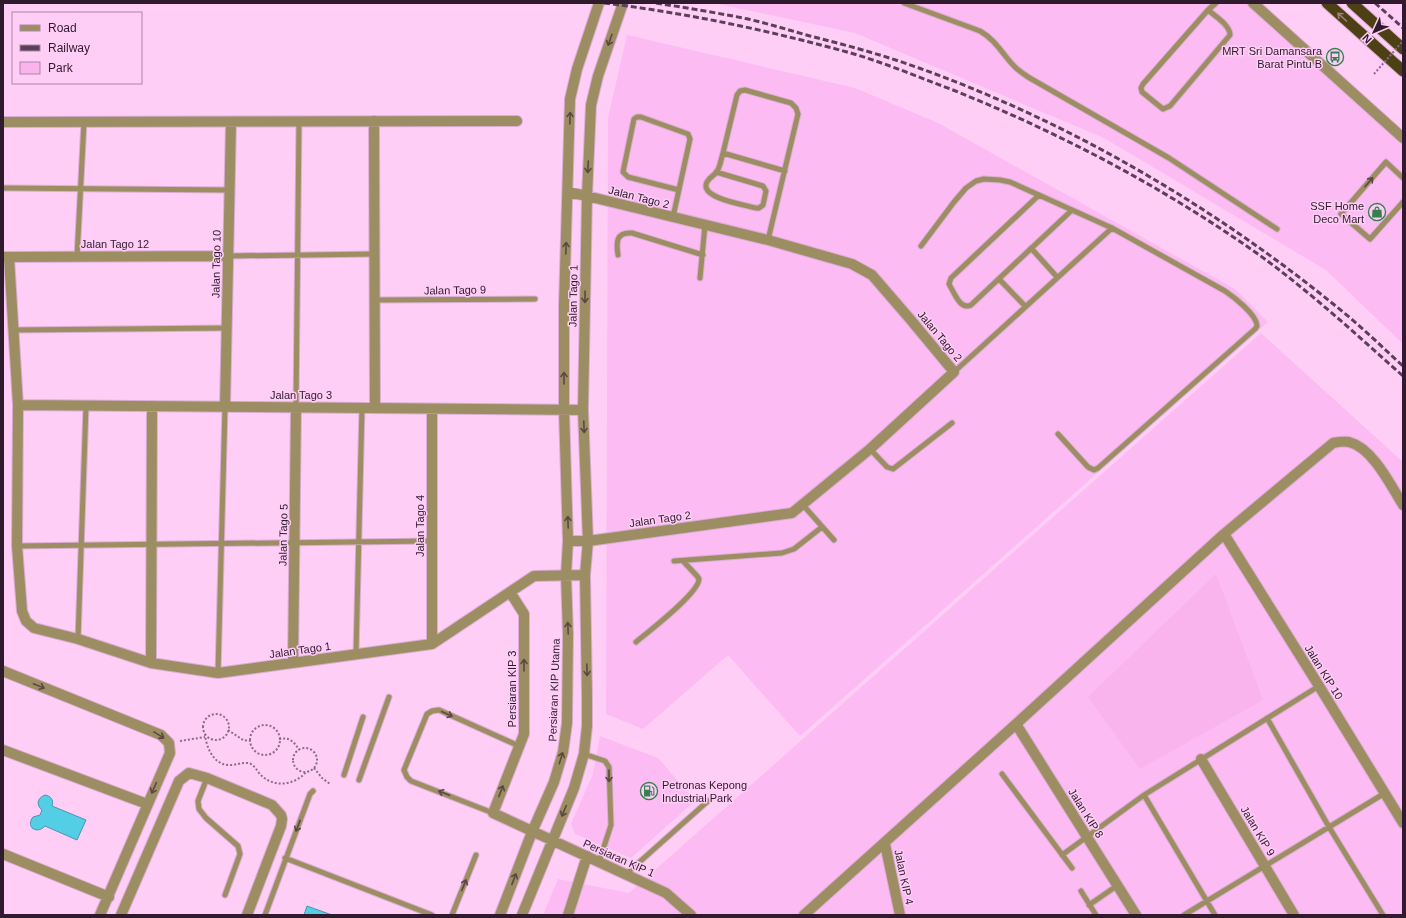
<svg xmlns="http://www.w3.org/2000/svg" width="1406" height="918" font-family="Helvetica,sans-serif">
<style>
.built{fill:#fcbbf2}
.green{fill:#f9b4ee}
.water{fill:#54cee4;stroke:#4998ad}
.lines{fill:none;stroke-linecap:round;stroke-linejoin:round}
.service-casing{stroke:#d9aed2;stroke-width:7}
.minor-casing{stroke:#d9aed2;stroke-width:12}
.tertiary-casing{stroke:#d9aed2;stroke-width:12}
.trunk-casing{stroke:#d9aed2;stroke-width:13}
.path{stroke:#8d6b88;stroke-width:2;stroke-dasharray:2 2;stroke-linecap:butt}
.service{stroke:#9c8e62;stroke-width:5}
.minor{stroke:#9c8e62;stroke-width:10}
.tertiary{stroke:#9c8e62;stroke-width:10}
.trunk{stroke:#4d4014;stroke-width:11}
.rail{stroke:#5c4058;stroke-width:3;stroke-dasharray:6 3;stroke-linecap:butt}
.path-bridge{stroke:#8d6b88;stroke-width:2;stroke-dasharray:2 2;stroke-linecap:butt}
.oneway{stroke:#9d807a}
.oneway2{stroke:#5b4842}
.labels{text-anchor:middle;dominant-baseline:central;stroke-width:3;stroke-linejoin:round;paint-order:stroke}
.poi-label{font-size:11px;fill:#301a2d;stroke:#fecef6;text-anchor:end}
.street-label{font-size:11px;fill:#301a2d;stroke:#fecef6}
</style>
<rect width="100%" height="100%" fill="#fecef6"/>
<path class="built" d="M714,3H1262L1403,133V344L1326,270L1104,138L855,33Z
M627,35L855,88L938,123L1235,289L1268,322L800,736L728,655L643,729L606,714L608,118Z
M1261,333L1403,462V915H543L558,879L629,893Z
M600,736L658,758L695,801L631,858L575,834L571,824L593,774Z"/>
<path class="green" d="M1216,574L1263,700L1140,769L1088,697Z"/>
<path class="water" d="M45,795C51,796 54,800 52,806L86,820L77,840L45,826C37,835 25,827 33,817L40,815L42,810C36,805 37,798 45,795Z
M307,906L332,915H304Z"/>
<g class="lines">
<g class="service-casing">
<path id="service" d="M904,3L980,31C997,41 1002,54 1015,67C1019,71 1024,74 1028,77L1169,158L1277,229
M1208,10C1215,16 1230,25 1230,35L1170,106L1163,109L1142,92L1141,88L1143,84L1208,10L1216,3
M716,172L763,186L766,191L763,205L759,208H756C746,205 698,198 707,182C709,178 713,176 716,173C720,168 721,159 723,153
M1403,178L1386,162L1341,214L1370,239L1403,202
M3,188L229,190
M1039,195L951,278L949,284L950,286C955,294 960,310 971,305L1072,210
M673,217L690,139L688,134L641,117H637L634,119L623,172L628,177L679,190
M768,240L798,114L796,108L791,103L745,90L740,91L737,95L723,153L785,171
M921,246L954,202L966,188L976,181L984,179L1000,180L1010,182L1112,228L1225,291C1234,297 1257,315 1257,326L1255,329L1098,468L1094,470L1088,467L1058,434
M1031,248L1057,277
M618,255C616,242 616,232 632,233L703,255
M228,256L375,254
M77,257L84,122
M700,278L705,225
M999,279L1025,306
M375,300L535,299
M14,330L226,328
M954,372L1112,228
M296,407L299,121
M870,449L887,467L893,469L952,423
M803,505L834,540
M17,546L432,541
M674,561L782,553L794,549L822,527
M78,639L86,406
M636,642C648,632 699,593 699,579L697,576L683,561
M356,654L362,408
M218,673L225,407
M1267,718L1329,827L1383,915
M584,754L605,761L609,767L611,825L599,862
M1002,774L1072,868
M344,775L363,717
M207,778L198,801L199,809L206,818L238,846L240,854L225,895
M359,780L389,697
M1144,795L1215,915
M493,813L411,781L407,777L404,770L427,714L432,711L439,710L519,746
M1062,855L1144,795L1319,686
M285,858L432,915
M626,874L708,801
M1081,891L1096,915
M1089,905L1118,885
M265,915L310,794L313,791
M452,915L476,855
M1184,915L1385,793"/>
</g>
<g class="minor-casing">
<path id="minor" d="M374,121L375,408
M3,122L517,121
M568,192L587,196L768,240L852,264L872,275L910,319L954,372L870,449L792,513L588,541H568
M4,257L228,256
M9,257L18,405L17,546L22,611L26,621L34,628L78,639L151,663L218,673L432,644L534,576L585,575
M18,405L583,410
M225,407L231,122
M1224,534L1319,686L1403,823
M510,592L524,614V734L493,813L666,893L691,915
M432,644V409
M151,663L152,406
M293,663L296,407
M3,671L161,735L169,743L170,753L100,915
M1016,724L1136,915
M3,750L147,804
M1201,759L1294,915
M885,844L900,915
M3,854L109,897
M121,915L179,781L189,773L207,778L272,805L281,815L282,819L281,826L247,915
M500,915L532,832L554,782L563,752L567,723L568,634L566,575L568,541L564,410V306L570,99L577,69L599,3
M522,915L574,788L584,754L587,726V696L585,575L588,541L583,410L587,196L591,105L598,76L623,3
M568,915L587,856
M804,915L1016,724L1224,534L1333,443C1338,442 1344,441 1349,442C1373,448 1391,486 1403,505"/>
</g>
<g class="tertiary-casing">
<path id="tertiary" d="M1253,3L1403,138"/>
</g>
<g class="trunk-casing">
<path id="trunk" d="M1327,3L1403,71
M1352,3L1403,49"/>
</g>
<path class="path" d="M203 727a13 13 0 1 1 26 0a13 13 0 1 1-26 0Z
M250 740a15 15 0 1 1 30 0a15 15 0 1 1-30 0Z
M228,730L243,740L250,741
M205,734C206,747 214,766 230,765C237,765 245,761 251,764C256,767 258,773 262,776C275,788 295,785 306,772
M279,739C289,737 294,741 299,750
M180,741L205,737
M293 760a12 12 0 1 1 24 0a12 12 0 1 1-24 0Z
M314,768L322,778L330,784"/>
<use href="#service" class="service"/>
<use href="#minor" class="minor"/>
<use href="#tertiary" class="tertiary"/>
<use href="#trunk" class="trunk"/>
<path class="rail" d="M604,3C686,13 767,30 847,52C883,62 918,77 953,90C1060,133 1163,187 1258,254C1309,291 1356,334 1403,376
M656,3C687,8 718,13 748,19C769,24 789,30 810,36C846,45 883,55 919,68C1072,123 1218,209 1343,312C1364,329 1383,348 1403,366
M1375,3L1403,28"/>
<path class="path-bridge" d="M1374,74L1403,41"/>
</g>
<defs><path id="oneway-shaft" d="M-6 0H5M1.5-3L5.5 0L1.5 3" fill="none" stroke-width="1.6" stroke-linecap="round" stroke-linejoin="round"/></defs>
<use class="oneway" href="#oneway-shaft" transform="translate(1342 17) rotate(-138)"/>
<g class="oneway2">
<use href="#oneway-shaft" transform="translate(610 40) rotate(109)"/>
<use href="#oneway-shaft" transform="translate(570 118) rotate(-88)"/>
<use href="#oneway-shaft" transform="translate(588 167) rotate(93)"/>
<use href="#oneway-shaft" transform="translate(1369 182) rotate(-49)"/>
<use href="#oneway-shaft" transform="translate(566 248) rotate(-88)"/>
<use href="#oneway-shaft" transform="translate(585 297) rotate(91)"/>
<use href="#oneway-shaft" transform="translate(564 378) rotate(-90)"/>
<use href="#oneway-shaft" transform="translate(584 427) rotate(88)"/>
<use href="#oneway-shaft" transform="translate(568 522) rotate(-92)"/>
<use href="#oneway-shaft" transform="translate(568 628) rotate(-92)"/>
<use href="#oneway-shaft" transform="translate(524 665) rotate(-90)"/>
<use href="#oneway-shaft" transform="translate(587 670) rotate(89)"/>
<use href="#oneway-shaft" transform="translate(39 686) rotate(22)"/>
<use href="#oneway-shaft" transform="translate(447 714) rotate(24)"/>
<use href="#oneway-shaft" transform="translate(159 735) rotate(31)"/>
<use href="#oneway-shaft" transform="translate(561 758) rotate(-73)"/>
<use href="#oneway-shaft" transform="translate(609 776) rotate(90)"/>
<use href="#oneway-shaft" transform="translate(154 788) rotate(114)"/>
<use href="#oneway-shaft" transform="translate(501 791) rotate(-69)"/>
<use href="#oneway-shaft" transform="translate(444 793) rotate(-159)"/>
<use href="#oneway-shaft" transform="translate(564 811) rotate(113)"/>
<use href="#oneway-shaft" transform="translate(298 826) rotate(111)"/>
<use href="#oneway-shaft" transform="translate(514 879) rotate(-69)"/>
<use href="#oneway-shaft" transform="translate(464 885) rotate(-68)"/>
</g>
<defs>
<g id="bus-ring" transform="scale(0.9)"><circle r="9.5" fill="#fecef6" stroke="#35804e" stroke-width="1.5"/><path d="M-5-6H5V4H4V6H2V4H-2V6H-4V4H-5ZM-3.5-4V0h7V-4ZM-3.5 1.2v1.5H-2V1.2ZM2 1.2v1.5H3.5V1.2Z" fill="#35804e"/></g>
<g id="shop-ring" transform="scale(0.9)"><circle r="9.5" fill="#fecef6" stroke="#35804e" stroke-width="1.5"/><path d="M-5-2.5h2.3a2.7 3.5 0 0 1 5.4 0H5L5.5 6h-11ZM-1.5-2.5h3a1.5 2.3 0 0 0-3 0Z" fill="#35804e"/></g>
<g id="fuel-ring" transform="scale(0.9)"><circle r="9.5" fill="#fecef6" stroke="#35804e" stroke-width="1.5"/><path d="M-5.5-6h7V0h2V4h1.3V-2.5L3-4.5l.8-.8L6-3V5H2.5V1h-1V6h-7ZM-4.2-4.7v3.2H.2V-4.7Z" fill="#35804e"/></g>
</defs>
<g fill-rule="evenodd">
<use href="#bus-ring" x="1335" y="57"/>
<use href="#shop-ring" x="1377" y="212"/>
<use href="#fuel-ring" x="649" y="791"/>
</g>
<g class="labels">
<g class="poi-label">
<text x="1322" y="51">MRT Sri Damansara<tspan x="1322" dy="13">Barat Pintu B</tspan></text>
<text x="1364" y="206">SSF Home<tspan x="1364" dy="13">Deco Mart</tspan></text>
<text x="662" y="785" text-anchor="start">Petronas Kepong<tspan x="662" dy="13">Industrial Park</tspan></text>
</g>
<g class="street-label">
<text transform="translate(639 197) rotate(14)">Jalan Tago 2</text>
<text x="115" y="244">Jalan Tago 12</text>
<text transform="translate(216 264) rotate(-89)">Jalan Tago 10</text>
<text transform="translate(455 290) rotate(-1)">Jalan Tago 9</text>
<text transform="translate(573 296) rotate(-89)">Jalan Tago 1</text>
<text transform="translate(940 336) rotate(50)">Jalan Tago 2</text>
<text x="301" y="395">Jalan Tago 3</text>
<text transform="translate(660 519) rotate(-8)">Jalan Tago 2</text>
<text transform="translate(420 526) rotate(-90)">Jalan Tago 4</text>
<text transform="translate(283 535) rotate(-89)">Jalan Tago 5</text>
<text transform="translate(300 650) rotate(-8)">Jalan Tago 1</text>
<text transform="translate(1324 672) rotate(58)">Jalan KIP 10</text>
<text transform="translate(512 689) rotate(-90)">Persiaran KIP 3</text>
<text transform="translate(554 690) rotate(-88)">Persiaran KIP Utama</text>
<text transform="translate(1086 813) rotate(58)">Jalan KIP 8</text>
<text transform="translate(1258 831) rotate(59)">Jalan KIP 9</text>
<text transform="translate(619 858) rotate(24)">Persiaran KIP 1</text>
<text transform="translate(904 877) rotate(78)">Jalan KIP 4</text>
</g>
</g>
<rect width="1406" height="918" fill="none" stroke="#301a2d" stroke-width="8"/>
<rect x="12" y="12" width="130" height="72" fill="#fecef6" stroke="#ac86a6"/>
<rect x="20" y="25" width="20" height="6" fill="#9c8e62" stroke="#ac86a6"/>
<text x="48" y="32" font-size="12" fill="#301a2d">Road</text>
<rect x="20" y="45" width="20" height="6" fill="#5c4058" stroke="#ac86a6"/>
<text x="48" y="52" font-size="12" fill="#301a2d">Railway</text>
<rect x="20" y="62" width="20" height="12" fill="#f9b4ee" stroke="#ac86a6"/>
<text x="48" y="72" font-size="12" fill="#301a2d">Park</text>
<g transform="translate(1374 32) rotate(226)" stroke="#fecef6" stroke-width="3" paint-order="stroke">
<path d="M0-3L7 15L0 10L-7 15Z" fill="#301a2d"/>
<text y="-6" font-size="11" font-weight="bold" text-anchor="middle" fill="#301a2d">N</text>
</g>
</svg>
